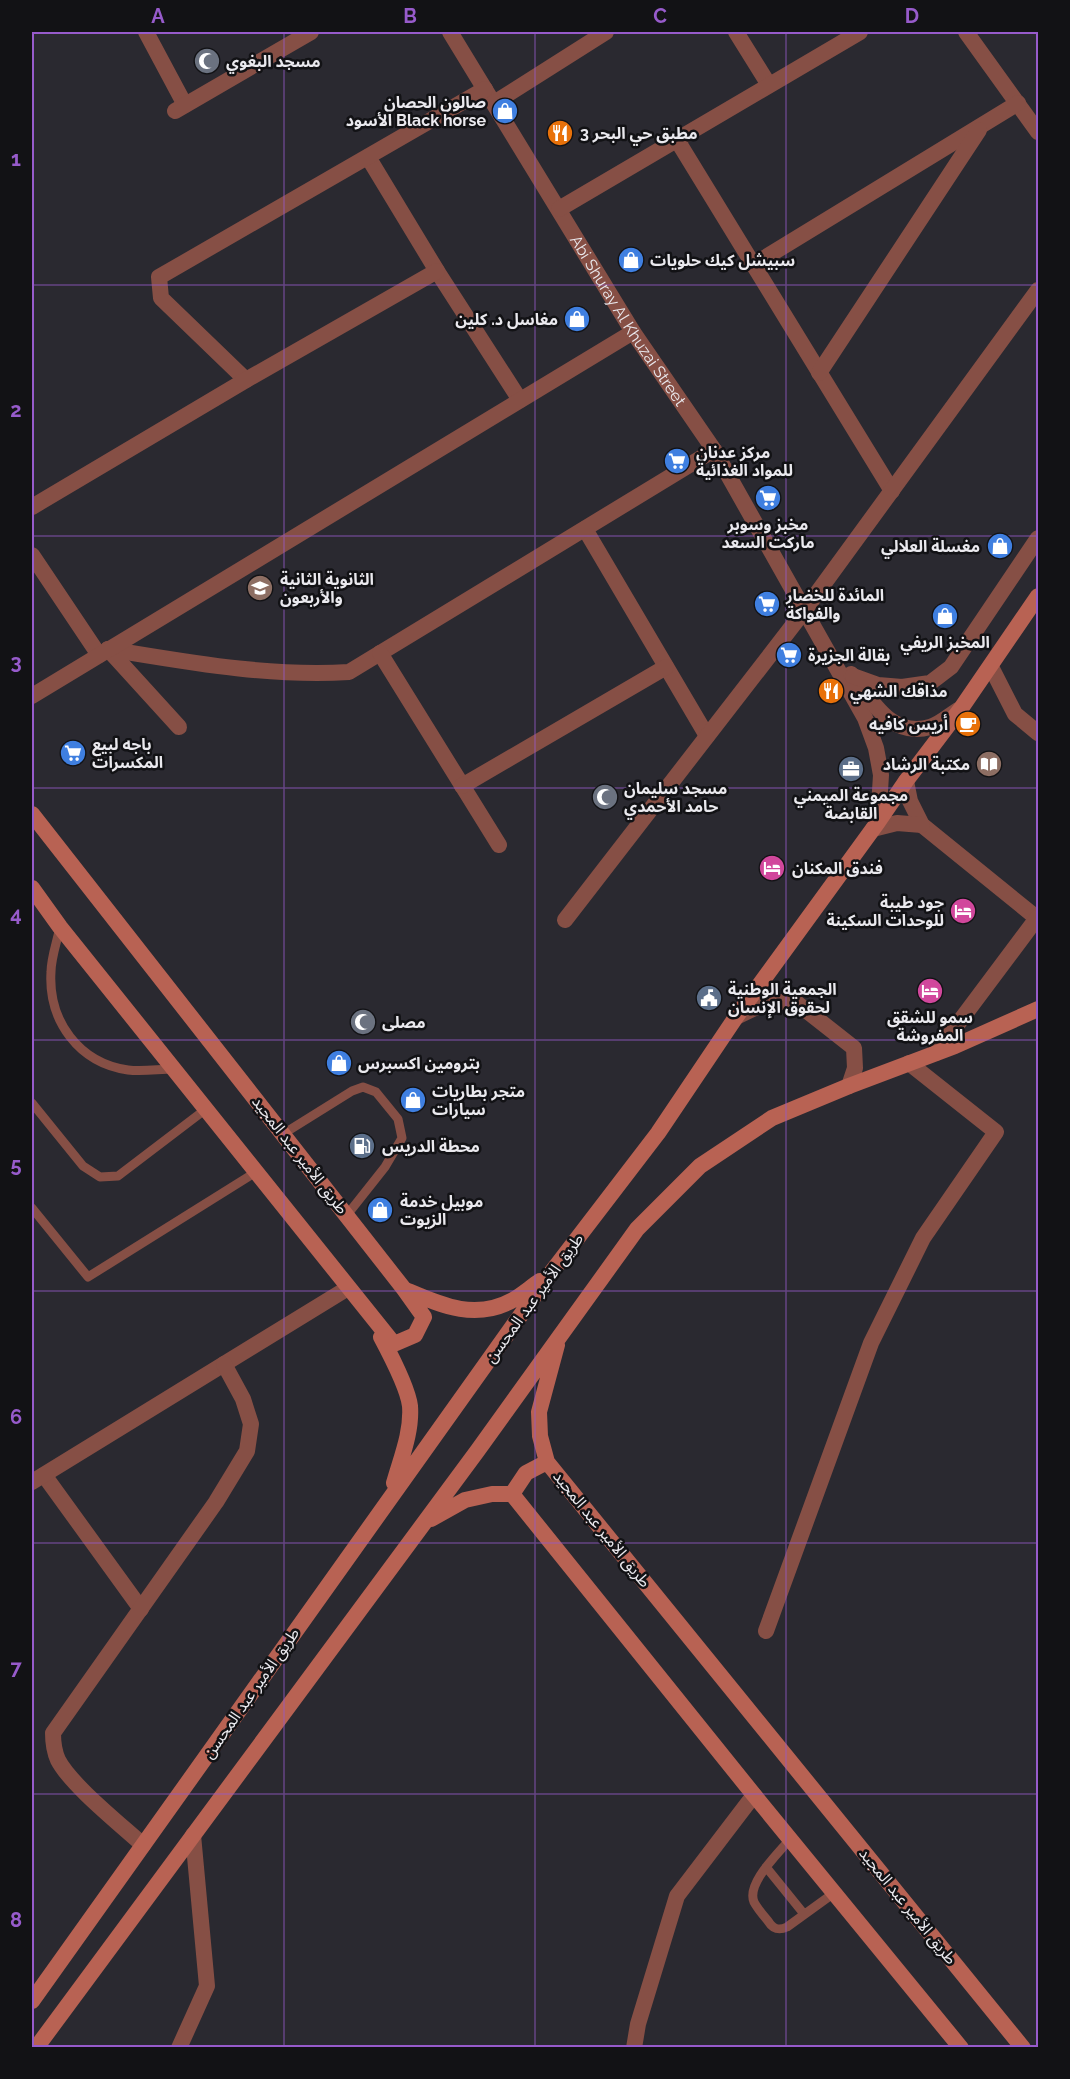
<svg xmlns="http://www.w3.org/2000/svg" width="1070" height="2079" font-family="Raleway,'Noto Sans Arabic',sans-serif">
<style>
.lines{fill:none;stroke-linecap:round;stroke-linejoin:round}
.service{stroke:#864f45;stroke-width:9}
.minor{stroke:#864f45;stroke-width:16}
.secondary{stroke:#b86253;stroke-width:16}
.grid{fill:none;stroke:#975bcb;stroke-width:1.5;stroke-opacity:0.55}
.labels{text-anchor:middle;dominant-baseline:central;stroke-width:5;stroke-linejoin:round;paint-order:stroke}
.poi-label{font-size:16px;font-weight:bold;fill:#eae9ee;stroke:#121215;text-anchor:start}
.street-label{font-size:16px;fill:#eae9ee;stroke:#121215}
.neatline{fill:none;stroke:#975bcb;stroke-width:2}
.grid-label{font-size:20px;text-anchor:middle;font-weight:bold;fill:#975bcb}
</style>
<rect width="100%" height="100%" fill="#2a2930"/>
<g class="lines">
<path class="service" d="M60,927C57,942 51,958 51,972C48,1021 79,1063 128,1070C143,1072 159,1069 174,1069
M32,1103L83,1166L100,1177L118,1176L206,1109
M283,1134L352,1091L363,1087L376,1092L398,1119L402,1138L385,1167L347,1215
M32,1208L88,1277L256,1172
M790,1839C779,1853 746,1883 754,1902C757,1908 763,1915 768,1921C773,1929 778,1931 787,1927L834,1893
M766,1867L804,1914"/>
<g class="minor">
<path d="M146,32L185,105"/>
<path id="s1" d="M450,32L633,332L714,450L865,718L876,748L881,775L878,822"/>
<path d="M736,32L769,85"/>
<path d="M966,32L1038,132"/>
<path d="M494,103L606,32"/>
<path d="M175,111L311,32"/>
<path d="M677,140L892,491"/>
<path d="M368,157L437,271L520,400"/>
<path d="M559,209L860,32"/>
<path d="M753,265L1018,103"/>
<path d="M819,373L979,130"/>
<path d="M246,380L161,298L159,277L485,89"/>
<path d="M32,507L246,380L437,271"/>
<path d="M585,529L707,736"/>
<path d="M32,555L99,655"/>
<path d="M108,649C188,662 268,677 349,672L714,450"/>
<path d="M108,649L179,727"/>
<path d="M380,653L499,845"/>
<path d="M991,667L1015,714L1038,733"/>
<path d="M851,674C872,701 891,738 930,727C940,724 950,715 958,710"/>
<path d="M853,676L878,685L902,687L930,683L951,667L1038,538"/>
<path d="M32,696L633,332"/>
<path d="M906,781L910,801L922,825L1038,919"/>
<path d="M462,786L666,667"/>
<path d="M873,829L897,823L922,825"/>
<path d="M565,920L804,611L1038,290"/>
<path d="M736,1017L759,1006L793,1000L854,1048L855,1068L849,1086"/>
<path d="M936,1053L1037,918"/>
<path d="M44,1475L141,1609"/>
<path d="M32,1482L348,1288"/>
<path d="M766,1631L871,1343L923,1238L996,1132L909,1063"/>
<path d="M143,1845C120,1824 71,1785 58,1760C54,1751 53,1742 53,1733L216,1502L247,1451L251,1424L243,1399L224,1364"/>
<path d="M179,2048L207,1986L193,1835"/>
<path d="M634,2048L638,2024L677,1896L754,1795"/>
</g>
<path class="secondary" d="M32,814L404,1289L424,1317L415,1335L394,1344L60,927L32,888
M406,1290C441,1305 475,1321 513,1300C522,1295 531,1287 540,1281
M381,1337C389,1352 408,1389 410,1406C412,1432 401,1458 394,1483
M557,1345L539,1412L540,1436L547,1462L1023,2048
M547,1462L526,1473L512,1494L754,1795L961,2048
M431,1519L465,1500L492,1494H512
M32,2001L550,1274L658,1133L736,1017L878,822L906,781L962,707L1038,596
M36,2048L478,1450L637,1229L700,1166L772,1118L849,1086L955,1046L1038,1009"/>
</g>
<path class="grid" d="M284,32V2048M535,32V2048M786,32V2048M32,285H1038M32,536H1038M32,788H1038M32,1040H1038M32,1291H1038M32,1543H1038M32,1794H1038"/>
<defs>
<g id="mosque-disc" transform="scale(1.35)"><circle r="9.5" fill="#6b7280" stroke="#121215"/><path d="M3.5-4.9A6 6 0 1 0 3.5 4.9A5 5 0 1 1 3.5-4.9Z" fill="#fff"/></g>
<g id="shop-disc" transform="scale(1.35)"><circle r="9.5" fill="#3f7fe0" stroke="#121215"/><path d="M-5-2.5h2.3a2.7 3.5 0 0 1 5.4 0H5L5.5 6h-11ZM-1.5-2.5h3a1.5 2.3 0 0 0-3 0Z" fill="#fff"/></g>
<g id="restaurant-disc" transform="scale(1.35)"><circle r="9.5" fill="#e8710a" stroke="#121215"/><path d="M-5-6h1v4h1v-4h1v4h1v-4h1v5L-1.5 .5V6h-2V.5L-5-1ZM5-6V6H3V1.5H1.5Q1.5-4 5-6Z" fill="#fff"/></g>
<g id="supermarket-disc" transform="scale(1.35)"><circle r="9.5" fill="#3f7fe0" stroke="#121215"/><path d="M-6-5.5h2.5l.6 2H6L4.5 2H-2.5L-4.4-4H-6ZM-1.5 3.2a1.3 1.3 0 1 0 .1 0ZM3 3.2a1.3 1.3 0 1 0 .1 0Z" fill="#fff"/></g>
<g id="school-disc" transform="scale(1.35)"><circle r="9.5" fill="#8d6e63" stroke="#121215"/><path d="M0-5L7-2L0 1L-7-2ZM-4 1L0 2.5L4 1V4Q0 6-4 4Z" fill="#fff"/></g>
<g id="cafe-disc" transform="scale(1.35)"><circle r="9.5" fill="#e8710a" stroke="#121215"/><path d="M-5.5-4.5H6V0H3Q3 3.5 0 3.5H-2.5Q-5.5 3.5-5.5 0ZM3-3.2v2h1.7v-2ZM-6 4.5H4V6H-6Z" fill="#fff"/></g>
<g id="library-disc" transform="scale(1.35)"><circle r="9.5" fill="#8d6e63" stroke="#121215"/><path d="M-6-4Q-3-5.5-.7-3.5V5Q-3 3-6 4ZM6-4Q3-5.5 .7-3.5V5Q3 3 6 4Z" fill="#fff"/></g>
<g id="office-disc" transform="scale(1.35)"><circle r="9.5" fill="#5c6f8a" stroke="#121215"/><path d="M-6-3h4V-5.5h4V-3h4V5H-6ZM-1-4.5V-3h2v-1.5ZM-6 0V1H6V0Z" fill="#fff"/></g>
<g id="hotel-disc" transform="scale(1.35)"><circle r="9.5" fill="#d1479c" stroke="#121215"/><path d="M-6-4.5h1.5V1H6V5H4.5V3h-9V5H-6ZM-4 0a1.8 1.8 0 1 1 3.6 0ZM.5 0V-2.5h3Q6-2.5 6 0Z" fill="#fff"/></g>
<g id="civic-disc" transform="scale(1.35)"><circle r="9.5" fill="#5c6f8a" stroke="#121215"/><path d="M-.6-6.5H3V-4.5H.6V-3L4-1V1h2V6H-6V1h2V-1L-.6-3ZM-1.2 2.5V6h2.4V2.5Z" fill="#fff"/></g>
<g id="fuel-disc" transform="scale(1.35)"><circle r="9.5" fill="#5c6f8a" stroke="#121215"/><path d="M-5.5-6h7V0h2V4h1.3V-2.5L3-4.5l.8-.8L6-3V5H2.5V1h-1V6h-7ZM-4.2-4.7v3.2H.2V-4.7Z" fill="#fff"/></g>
</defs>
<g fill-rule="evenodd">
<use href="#mosque-disc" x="207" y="61"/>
<use href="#shop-disc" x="505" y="111"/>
<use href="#restaurant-disc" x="560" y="133"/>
<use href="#shop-disc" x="631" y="260"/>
<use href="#shop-disc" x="577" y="319"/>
<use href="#supermarket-disc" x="677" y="461"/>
<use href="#supermarket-disc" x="768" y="498"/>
<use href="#shop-disc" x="1000" y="546"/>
<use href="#school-disc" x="260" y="588"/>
<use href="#supermarket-disc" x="767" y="604"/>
<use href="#shop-disc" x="945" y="616"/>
<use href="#supermarket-disc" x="789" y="655"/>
<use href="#restaurant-disc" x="831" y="691"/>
<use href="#cafe-disc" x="968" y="724"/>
<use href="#supermarket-disc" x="73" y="753"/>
<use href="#library-disc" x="989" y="764"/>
<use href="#office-disc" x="851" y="769"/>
<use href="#mosque-disc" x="605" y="797"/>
<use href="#hotel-disc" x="772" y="868"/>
<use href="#hotel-disc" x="963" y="911"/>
<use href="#hotel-disc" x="930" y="991"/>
<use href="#civic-disc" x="709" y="998"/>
<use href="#mosque-disc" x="363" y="1022"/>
<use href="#shop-disc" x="339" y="1063"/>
<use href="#shop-disc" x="413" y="1100"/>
<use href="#fuel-disc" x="362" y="1146"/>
<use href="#shop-disc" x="380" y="1210"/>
</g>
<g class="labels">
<g class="poi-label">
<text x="226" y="61">مسجد البغوي</text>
<text x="486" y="102" text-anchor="end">صالون الحصان<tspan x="486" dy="18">الأسود Black horse</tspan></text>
<text x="580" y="133">مطبق حي البحر 3</text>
<text x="650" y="260">سبيشل كيك حلويات</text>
<text x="558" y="319" text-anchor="end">مغاسل د. كلين</text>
<text x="696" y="452">مركز عدنان<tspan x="696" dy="18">للمواد الغذائية</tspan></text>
<text x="768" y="524" text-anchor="middle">مخبز وسوبر<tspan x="768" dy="18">ماركت السعد</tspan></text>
<text x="980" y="546" text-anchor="end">مغسلة العلالي</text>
<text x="280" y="579">الثانوية الثانية<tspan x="280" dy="18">والأربعون</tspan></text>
<text x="786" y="595">المائدة للخضار<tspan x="786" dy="18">والفواكة</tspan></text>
<text x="945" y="642" text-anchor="middle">المخبز الريفي</text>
<text x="808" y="655">بقالة الجزيرة</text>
<text x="850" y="691">مذاقك الشهي</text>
<text x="948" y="724" text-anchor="end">أريس كافيه</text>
<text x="92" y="744">باجه لبيع<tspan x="92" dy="18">المكسرات</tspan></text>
<text x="970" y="764" text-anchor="end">مكتبة الرشاد</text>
<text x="624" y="788">مسجد سليمان<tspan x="624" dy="18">حامد الأحمدي</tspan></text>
<text x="851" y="795" text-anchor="middle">مجموعة الميمني<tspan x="851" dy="18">القابضة</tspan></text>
<text x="792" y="868">فندق المكنان</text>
<text x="944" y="902" text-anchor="end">جود طيبة<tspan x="944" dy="18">للوحدات السكينة</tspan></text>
<text x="728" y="989">الجمعية الوطنية<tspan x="728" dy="18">لحقوق الإنسان</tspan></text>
<text x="930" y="1017" text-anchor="middle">سمو للشقق<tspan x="930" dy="18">المفروشة</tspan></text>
<text x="382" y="1022">مصلى</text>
<text x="358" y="1063">بترومين اكسبرس</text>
<text x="432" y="1091">متجر بطاريات<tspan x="432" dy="18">سيارات</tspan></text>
<text x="382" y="1146">محطة الدريس</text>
<text x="400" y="1201">موبيل خدمة<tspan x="400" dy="18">الزيوت</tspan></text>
</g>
<g class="street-label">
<text stroke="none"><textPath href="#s1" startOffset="339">Abi Shuray Al Khuzai Street</textPath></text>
<text transform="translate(300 1155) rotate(52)">طريق الأمير عبد المجيد</text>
<text transform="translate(534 1298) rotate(-54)">طريق الأمير عبد المحسن</text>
<text transform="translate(602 1529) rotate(51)">طريق الأمير عبد المجيد</text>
<text transform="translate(251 1693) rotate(-55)">طريق الأمير عبد المحسن</text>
<text transform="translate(908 1906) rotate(51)">طريق الأمير عبد المجيد</text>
</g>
</g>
<rect width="1070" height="2079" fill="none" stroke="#121215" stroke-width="66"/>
<rect x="33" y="33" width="1004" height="2013" class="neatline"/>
<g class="grid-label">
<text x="158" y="23">A</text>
<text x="410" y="23">B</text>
<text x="660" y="23">C</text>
<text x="912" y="23">D</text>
<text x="16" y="166">1</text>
<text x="16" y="417">2</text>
<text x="16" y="669">3</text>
<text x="16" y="921">4</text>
<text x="16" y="1172">5</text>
<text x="16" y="1424">6</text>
<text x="16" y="1675">7</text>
<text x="16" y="1927">8</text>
</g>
</svg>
